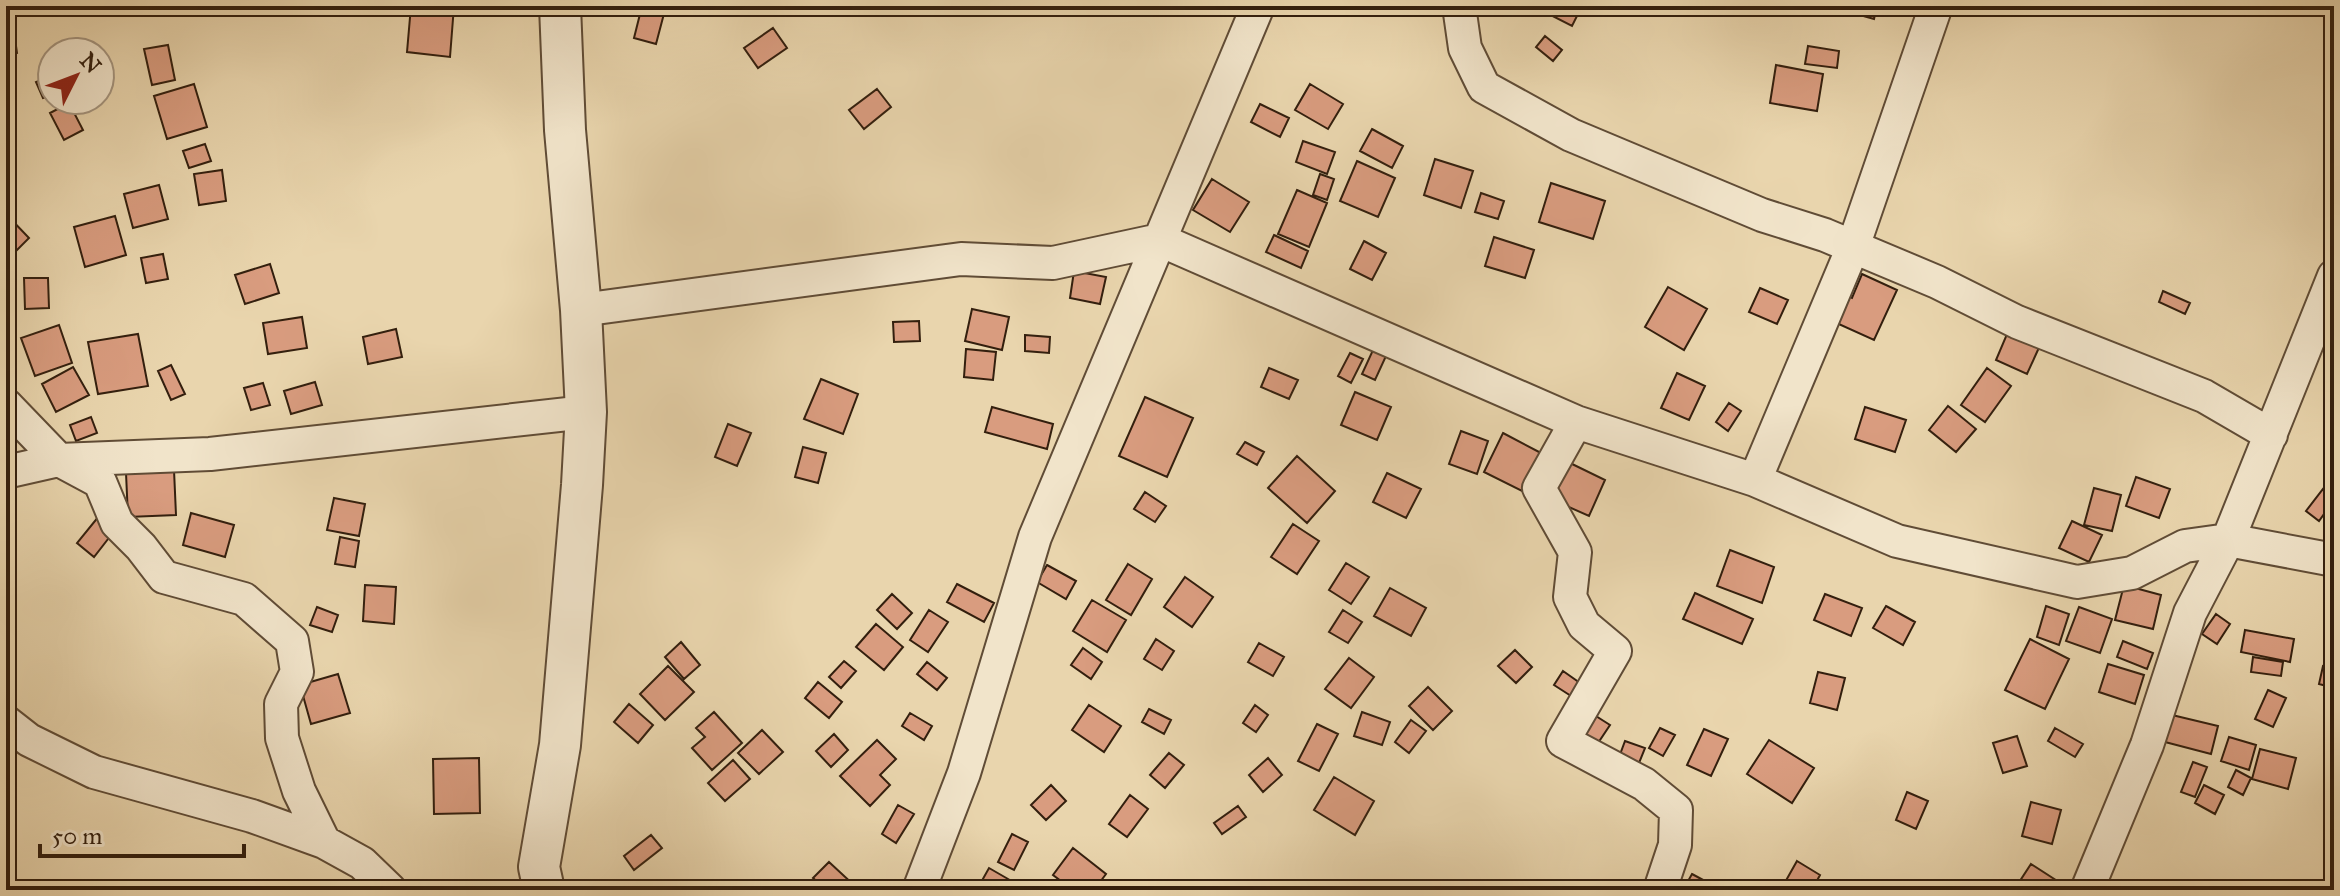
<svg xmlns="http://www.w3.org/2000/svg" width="2340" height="896" font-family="'IM FELL Great Primer',serif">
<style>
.building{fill:#d99c7f;stroke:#331f0e;stroke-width:2}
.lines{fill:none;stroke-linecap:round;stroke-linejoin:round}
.minor-casing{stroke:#604c36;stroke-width:36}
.tertiary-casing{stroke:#604c36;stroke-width:44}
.minor{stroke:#f1e4ca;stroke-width:32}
.tertiary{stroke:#f1e4ca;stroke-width:40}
</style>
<rect width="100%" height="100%" fill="#e9d5ad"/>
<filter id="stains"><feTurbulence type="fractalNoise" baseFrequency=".0025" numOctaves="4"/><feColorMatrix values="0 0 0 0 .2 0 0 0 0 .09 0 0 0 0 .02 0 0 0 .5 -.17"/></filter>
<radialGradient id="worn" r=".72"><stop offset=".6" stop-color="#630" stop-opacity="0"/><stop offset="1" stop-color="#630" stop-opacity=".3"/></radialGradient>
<path class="building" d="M411,6H454L450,57L407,52Z
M642,6H666L656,44L634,38Z
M1533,6H1582L1572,26Z
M1836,6H1877L1874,19L1835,8Z
M12,18L17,53L6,55V19Z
M773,28L787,48L758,68L744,48Z
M1545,36L1562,50L1553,61L1536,47Z
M168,45L175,80L152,85L144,49Z
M1808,46L1839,51L1837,68L1805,64Z
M1776,65L1823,74L1817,111L1770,103Z
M52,76V95L43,98L36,82Z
M194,84L207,127L167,139L154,96Z
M1310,84L1343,104L1328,129L1295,110Z
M877,89L891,107L864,129L849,110Z
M69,103L83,130L64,140L50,113Z
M1260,104L1289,118L1280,137L1251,122Z
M1372,129L1403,146L1392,168L1360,151Z
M1303,141L1335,152L1327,174L1296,162Z
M205,144L211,161L189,168L183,151Z
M1435,159L1473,171L1461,208L1424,195Z
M1357,161L1395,178L1378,217L1340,201Z
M222,170L226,201L199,205L194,174Z
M1320,174L1334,179L1327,200L1313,195Z
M1212,179L1249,202L1230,232L1193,210Z
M1551,183L1605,201L1593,239L1539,222Z
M159,185L168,219L133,228L124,194Z
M1297,190L1327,203L1309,247L1278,234Z
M1481,193L1504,201L1498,219L1475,212Z
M6,214L29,238L7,260L6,259Z
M115,216L126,255L85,267L74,227Z
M1274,235L1308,251L1301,268L1266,252Z
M1494,237L1534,250L1525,278L1485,266Z
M1364,241L1386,253L1372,280L1350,269Z
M163,254L168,279L146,283L141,258Z
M270,264L279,293L245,304L235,275Z
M1074,271L1106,277L1100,304L1070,298Z
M1862,274L1897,290L1874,340L1832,321L1844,294L1852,298Z
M24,278H48L49,308L25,309Z
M1668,287L1707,309L1684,350L1645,327Z
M1760,288L1788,300L1777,324L1749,312Z
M2163,291L2190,303L2185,314L2159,302Z
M972,309L1009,317L1002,350L965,341Z
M302,317L307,348L268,354L263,323Z
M919,321L920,341L894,342L893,322Z
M59,325L72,363L35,376L21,338Z
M2010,327L2042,341L2027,374L1996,360Z
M396,329L402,357L368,364L363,337Z
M138,334L148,386L98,394L88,342Z
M1025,335L1050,337L1049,353L1025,351Z
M966,349L996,352L993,380L964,377Z
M1373,350L1386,356L1375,380L1362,374Z
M1350,353L1363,359L1351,383L1338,376Z
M171,365L185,394L171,400L158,371Z
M73,367L89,395L56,412L42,384Z
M1269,368L1298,380L1289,399L1261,387Z
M1987,368L2011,386L1985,422L1961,405Z
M1677,373L1705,386L1689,420L1661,408Z
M821,379L858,394L843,434L804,419Z
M315,382L322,405L291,414L284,391Z
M263,383L270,405L251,410L244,388Z
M1355,392L1391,407L1377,440L1341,425Z
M1145,397L1193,418L1167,477L1119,456Z
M1729,403L1741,411L1728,431L1716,422Z
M1948,406L1976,429L1956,452L1929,430Z
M992,407L1053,424L1047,449L985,432Z
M1865,407L1906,420L1895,452L1855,439Z
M91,417L97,433L76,441L70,425Z
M728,424L751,433L737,466L715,457Z
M1461,431L1488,441L1477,474L1449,464Z
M1503,433L1541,453L1522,491L1484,472Z
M1245,442L1264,452L1257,465L1237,454Z
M803,447L826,453L818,483L795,477Z
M1297,456L1335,491L1307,523L1268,488Z
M1568,462L1605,480L1589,516L1551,499Z
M174,470L176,515L128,517L126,473Z
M1387,473L1421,489L1406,518L1373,502Z
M2136,477L2170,489L2159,518L2126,506Z
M2094,488L2121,495L2112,531L2084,525Z
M2323,489L2334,497V500L2319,521L2306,511Z
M1145,492L1166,506L1155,522L1134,509Z
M334,498L365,504L359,536L327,530Z
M191,513L234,525L225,557L183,545Z
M99,516L115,530L94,557L77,543Z
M2072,521L2102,535L2089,562L2059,548Z
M1293,524L1319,541L1297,574L1271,557Z
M340,537L359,541L355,567L335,564Z
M1730,550L1774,567L1762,603L1717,586Z
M1346,563L1369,577L1351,604L1329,590Z
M1128,564L1152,579L1131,615L1106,600Z
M1047,565L1076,581L1066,599L1037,582Z
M1185,577L1213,597L1192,627L1164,607Z
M957,584L994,603L984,622L947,602Z
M365,585L396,587L394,624L363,621Z
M2124,585L2161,595L2153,629L2115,620Z
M1390,588L1426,608L1411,636L1374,616Z
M1695,593L1753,619L1742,644L1683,619Z
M892,594L912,613L897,629L877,610Z
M1825,594L1862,608L1851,636L1814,620Z
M1092,600L1126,620L1107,652L1073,631Z
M1886,606L1915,622L1903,645L1873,628Z
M2046,606L2069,614L2059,645L2037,637Z
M317,607L338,615L332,632L310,625Z
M2079,607L2112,619L2100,653L2066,641Z
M929,610L948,622L928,652L910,640Z
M1343,610L1362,622L1348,643L1329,632Z
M2216,614L2230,624L2217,644L2202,634Z
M876,624L903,647L884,670L856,647Z
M2245,630L2294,639L2290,662L2241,652Z
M1156,639L1174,651L1162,670L1144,659Z
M2030,639L2069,659L2045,709L2005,690Z
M2123,641L2153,653L2147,669L2117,657Z
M681,642L700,665L684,679L665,657Z
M1259,643L1284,657L1273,676L1248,662Z
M1083,648L1102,662L1091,679L1071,665Z
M1515,650L1532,667L1516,683L1498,666Z
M2253,657L2283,662L2281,676L2251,672Z
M1349,658L1374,677L1351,708L1325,689Z
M844,661L856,671L841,688L829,677Z
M927,662L947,678L937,690L917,674Z
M2108,664L2144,675L2135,704L2099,692Z
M668,666L694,692L665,720L640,694Z
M2323,666L2334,669V688L2319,684Z
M1563,671L1580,683L1571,696L1554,685Z
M1818,672L1845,678L1837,710L1810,703Z
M338,674L350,713L311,724L300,685Z
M818,682L842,702L829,718L805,698Z
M1428,687L1452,711L1433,730L1409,706Z
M2268,690L2286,698L2273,727L2255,719Z
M629,704L653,725L638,743L614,722Z
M1089,705L1121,726L1104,752L1072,730Z
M1255,705L1268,715L1256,732L1243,723Z
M1149,709L1171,720L1164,734L1142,722Z
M1588,711L1610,725L1596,746L1574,731Z
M714,712L742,743L712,770L692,748L705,737L696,728Z
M1362,712L1390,722L1382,745L1354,736Z
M910,713L932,726L924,740L902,726Z
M2172,715L2218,726L2211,754L2165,742Z
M1411,720L1426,731L1409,753L1395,742Z
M1317,724L1338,734L1319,771L1298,761Z
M1660,728L1675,735L1663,756L1649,748Z
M2055,728L2083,744L2075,757L2048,741Z
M1704,729L1728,739L1711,776L1687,765Z
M762,730L783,752L759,774L738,753Z
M834,734L848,750L831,767L816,751Z
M2017,736L2027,766L2003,773L1993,743Z
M2229,737L2256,745L2249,770L2221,761Z
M877,740L896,759L880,775L890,785L870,806L840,776Z
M1769,740L1814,768L1792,803L1747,774Z
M1625,741L1645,748L1637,768L1618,760Z
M2260,749L2296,758L2288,789L2252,779Z
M1169,753L1184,765L1165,788L1150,775Z
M479,758L480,813L434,814L433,759Z
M1268,758L1282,775L1263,792L1249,775Z
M733,760L750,779L725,801L708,783Z
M2193,762L2207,767L2195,797L2181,792Z
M2236,770L2251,778L2243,795L2228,787Z
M1334,777L1374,801L1355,835L1314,810Z
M1051,785L1066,801L1046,820L1031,805Z
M2204,785L2224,795L2215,814L2195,803Z
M1907,792L1928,801L1916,829L1896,820Z
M1130,795L1148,809L1127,837L1109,824Z
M2031,802L2061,810L2052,844L2022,836Z
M898,805L914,814L896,843L882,834Z
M1238,806L1246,817L1222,834L1214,823Z
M1012,834L1028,842L1014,870L998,862Z
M651,835L662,848L634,870L624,856Z
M1073,848L1106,874L1094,890H1073L1053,875Z
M1797,861L1820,875L1812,890H1796L1784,884Z
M829,862L856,887L853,890H826L813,878Z
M2031,864L2062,884L2058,890H2014Z
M989,868L1015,883L1011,890H985L979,886Z
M1692,874L1720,889L1719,890H1683Z"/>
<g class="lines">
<g class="minor-casing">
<path id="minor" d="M1459,6L1465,48L1484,87L1571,135L1762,215L1825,235L1937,282L2017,322L2204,396L2271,435
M581,310L961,259L1053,263L1160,240L1576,422L1755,480L1897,541L2077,582L2132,573L2185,546L2228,540L2334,560
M6,405L59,460L100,482L117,523L141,547L164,577L244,599L292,641L297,672L281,704L282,738L299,791L324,842L362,863L390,890
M1576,422L1539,488L1575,552L1570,597L1584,625L1615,651L1563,741L1644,784L1676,810L1675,845L1660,890
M6,472L59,460L210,454L586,412
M1755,480L1853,247L1936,6
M6,722L29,740L94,772L252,816L324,842
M919,890L964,773L1035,537L1258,6
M2087,890L2147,745L2190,613L2228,540L2334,276"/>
</g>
<g class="tertiary-casing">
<path id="tertiary" d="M544,890L539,867L560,745L582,485L586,412L581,310L565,130L560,6"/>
</g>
<use href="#minor" class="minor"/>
<use href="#tertiary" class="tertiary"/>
</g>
<rect width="2340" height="896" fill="none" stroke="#e9d5ad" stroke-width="32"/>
<rect x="8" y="8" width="2324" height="880" fill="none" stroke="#331f0e" stroke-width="4"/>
<rect x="16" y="16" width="2308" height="864" fill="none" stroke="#331f0e" stroke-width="2"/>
<g transform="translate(76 76) rotate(48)"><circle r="38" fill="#f1e4ca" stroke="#a5957f" stroke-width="2"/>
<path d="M0-6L14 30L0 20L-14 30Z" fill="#8f2418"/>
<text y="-12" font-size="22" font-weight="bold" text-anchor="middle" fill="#331f0e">N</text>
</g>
<path d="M40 844v12h204v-12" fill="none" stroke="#331f0e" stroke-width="4"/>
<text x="52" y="844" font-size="24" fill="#331f0e" stroke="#f1e4ca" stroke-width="6" paint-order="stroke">50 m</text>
<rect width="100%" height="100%" filter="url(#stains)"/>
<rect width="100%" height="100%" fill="url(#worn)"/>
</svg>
